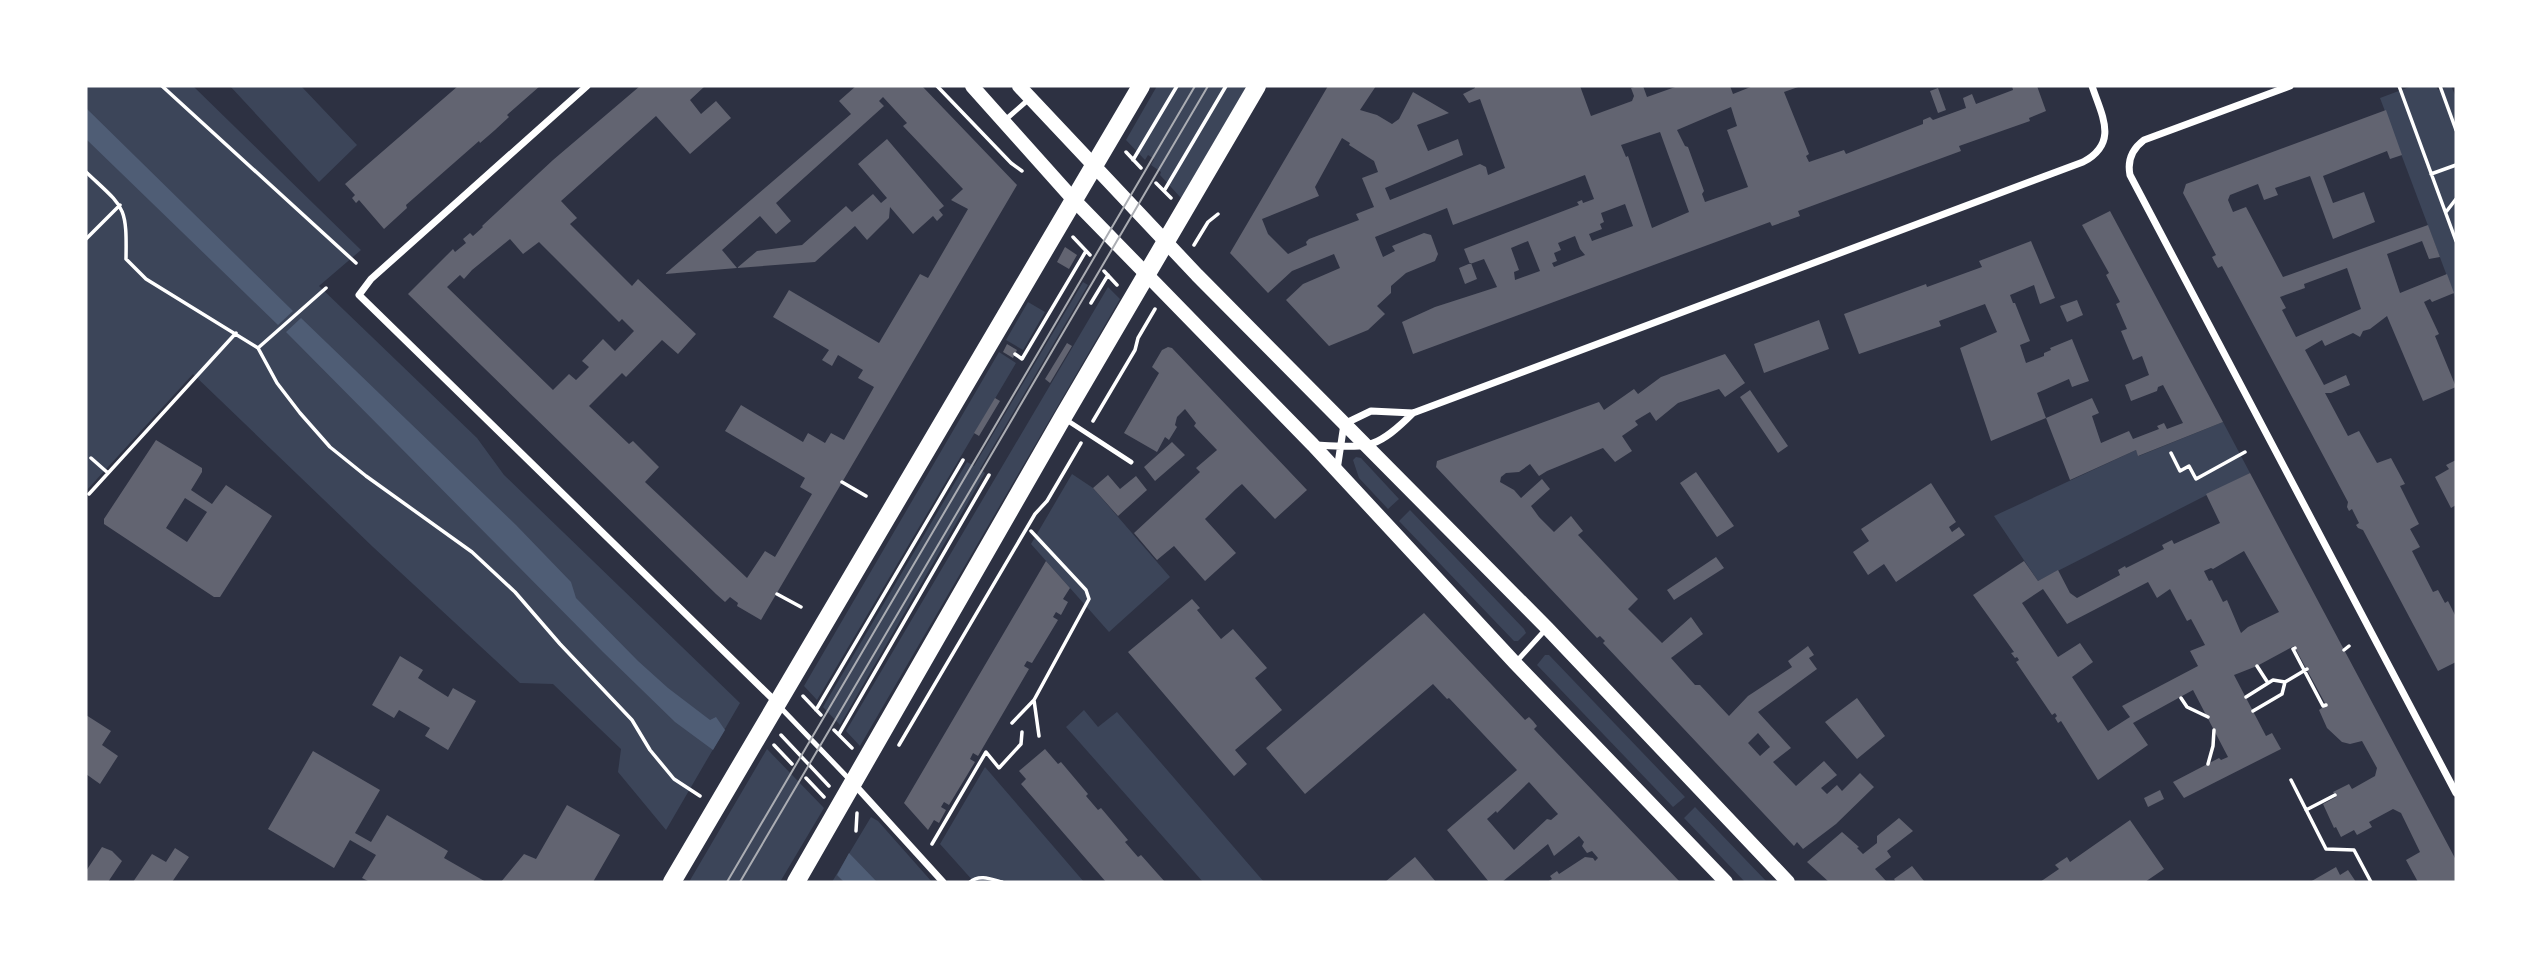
<svg xmlns="http://www.w3.org/2000/svg" width="2542" height="968" font-family="Rubik,sans-serif">
<style>
.green{fill:#3c4559}
.water{fill:#4f5d75}
.building{fill:#626471;fill-rule:evenodd}
.lines{fill:none;stroke-linecap:round;stroke-linejoin:round}
.path{stroke:#fff;stroke-width:3.5}
.service{stroke:#fff;stroke-width:5}
.minor{stroke:#fff;stroke-width:7}
.secondary{stroke:#fff;stroke-width:14}
.primary{stroke:#fff;stroke-width:18}
.tram{stroke:#abadb3;stroke-width:2}
</style>
<rect width="100%" height="100%" fill="#2d3142"/>
<path class="green" d="M86,86H193L361,250L319,286L477,438L504,475L740,703L666,830L618,772L621,749L553,684L520,683L373,547L193,374L86,491Z
M230,86H301L357,145L319,182Z
M1157,86H1247L1181,198L1160,175L1161,172L1151,165L1154,159L1148,155L1145,160L1126,140Z
M2412,86H2436L2438,90L2451,86L2456,97V300L2380,98Z
M1083,282L1088,285L980,469L985,473L840,725L823,707L967,462L974,466Z
M1108,287L1120,299L860,746L846,731Z
M1028,302L1045,312L1023,350L1006,340Z
M999,352L1016,363L817,700L804,686Z
M2223,422L2250,473L2038,581L1994,516L2136,450L2139,456Z
M1356,457L1361,458L1399,499L1388,509L1359,478L1353,460Z
M1072,474L1093,488L1170,577L1109,632L1031,544Z
M1410,510L1524,629L1526,633L1518,641H1514L1399,521Z
M1545,655H1549L1685,797L1673,807L1537,665Z
M1084,710L1098,727L1117,712L1264,882H1203L1066,727Z
M767,749L824,808L780,882H689Z
M985,767L1084,882H974L940,844Z
M1695,807L1767,882H1745L1684,818Z
M871,817L878,821L932,882H832Z"/>
<path class="water" d="M86,108L293,311L278,325L86,139Z
M301,318L516,525L571,582L576,598L638,661L668,688L710,720L716,717L725,730L713,750L675,722L603,652L286,332Z
M849,853L877,882H844L837,875Z"/>
<path class="building" d="M458,86H540L507,115L509,117L495,130L480,143L479,141L406,205L407,208L384,229L359,200L356,203L352,198L355,195L345,184Z
M640,86H705L690,100L701,114L716,101L731,118L690,154L656,116L561,201L577,218L570,224L632,286L638,279L696,334L678,354L662,340L626,377L622,373L589,406L629,444L633,441L659,467L645,482L747,578L765,551L775,557L812,494L800,487L805,478L725,431L741,405L803,442L808,433L825,443L831,433L844,440L874,387L858,378L863,370L838,355L832,366L822,360L829,350L773,317L789,290L879,343L920,274L928,278L968,209L951,200L963,189L903,126L907,123L883,97L879,101L884,106L776,203L791,221L776,234L760,216L722,250L737,268L665,274L851,114L839,101L856,86H922L1017,185L761,620L737,606L738,603L730,597L725,602L716,594L408,294L453,249L455,252L466,243L463,239L470,233L473,236L483,227L482,226L553,160ZM510,239L523,254L539,242L619,322L622,319L634,331L615,351L603,339L582,361L589,367L576,380L569,374L553,390L447,287L460,275L464,279L472,270Z
M1328,86H1376L1360,110L1377,115L1392,124L1399,119L1413,92L1449,113L1417,125L1428,151L1458,139L1463,155L1385,188L1390,200L1480,164L1486,167L1488,175L1505,168L1480,99L1469,103L1463,94L1475,88V86H1580L1591,116L1632,101L1634,96L1631,88L1637,86H1643L1647,97L1678,86H1730L1733,94L1753,86H1801L1784,92L1809,154L1806,156L1809,162L1844,150L1846,154L1923,124V120L1930,117L1933,120L1966,108L1963,98L1972,94L1976,104L2013,90L2012,86H2037L2046,111L2029,118L2030,121L1959,146L1961,151L1798,211L1800,216L1772,226L1770,222L1413,354L1402,322L1435,307L1497,287L1484,259L1470,264L1464,249L1579,205L1577,202L1582,200L1583,203L1594,199L1585,175L1453,225L1447,208L1375,237L1383,257L1395,251L1392,246L1424,233L1431,235L1438,254L1435,261L1406,273L1391,286V293L1377,306L1385,314L1368,330L1329,346L1286,300L1303,284L1340,268L1334,254L1292,271L1268,293L1230,253ZM1731,107L1737,126L1727,130L1748,187L1705,202L1702,194L1704,191L1688,147L1685,146L1677,130ZM1660,132L1689,212L1652,228L1628,156L1626,157L1621,145ZM1342,138L1350,143L1349,145L1374,161L1378,172L1362,178L1374,207L1356,214L1359,220L1309,239L1306,242L1307,245L1288,254L1268,234L1262,219L1319,196L1315,187ZM1625,204L1633,226L1592,241L1589,234L1602,229L1600,224L1604,222L1601,213ZM1575,236L1580,249L1585,255L1554,267L1552,263L1557,261L1554,253L1561,250L1558,243ZM1528,241L1540,271L1515,280L1514,272L1519,270L1511,248Z
M1938,88L1946,110L1938,113L1930,91Z
M2386,110L2402,155L2390,159L2387,151L2323,176L2333,203L2364,192L2375,222L2333,239L2310,176L2275,188L2278,195L2264,200L2258,184L2230,195L2228,200L2233,212L2246,207L2283,277L2428,225L2440,257L2429,259L2422,241L2387,254L2400,293L2447,274L2454,293L2432,302L2430,299L2424,302L2439,334L2435,336L2456,387L2423,401L2387,316L2370,329L2363,331L2360,337L2353,333L2325,346L2322,340L2305,350L2324,385L2346,375L2350,385L2331,393H2325L2348,436L2359,431L2377,463L2391,458L2405,484L2400,486L2419,524L2410,529L2420,547L2412,551L2433,592L2438,590L2445,603L2448,601L2456,617V662L2438,671L2363,530L2358,528L2356,525L2359,523L2352,509L2349,511L2347,507L2348,502L2222,266L2218,268L2215,263L2212,257L2216,255L2183,193L2186,184ZM2347,268L2361,309L2296,337L2282,310L2286,308L2280,297L2305,288L2304,284Z
M887,139L944,206L939,210L943,215L937,221L933,216L913,234L890,207L889,218L867,240L855,226L815,262L737,268L757,251L802,245L846,206L852,212L873,194L881,203L887,198L858,164Z
M2110,211L2223,422L2138,456L2136,450L2070,480L2046,418L2092,398L2099,413L2092,416L2101,443L2129,431L2133,439L2159,429L2157,426L2164,423L2167,429L2183,423L2163,385L2158,387L2157,391L2131,401L2125,385L2149,375L2142,356L2133,360L2121,331L2127,329L2116,304L2120,302L2106,275L2109,273L2082,225Z
M2031,241L2055,298L2040,304L2034,285L2010,295L2013,303H2015L2030,341L2020,345L2026,363L2044,356V353L2051,350L2050,348L2072,339L2089,381L2072,387L2069,379L2037,393L2046,418L1991,441L1960,348L1997,332L1985,304L1939,321L1941,326L1859,354L1844,314L1926,284L1927,287L1982,267L1979,261Z
M1065,247L1077,255L1069,269L1057,262Z
M1471,263L1477,279L1465,284L1459,268Z
M2077,300L2083,315L2067,322L2060,306Z
M1819,320L1829,349L1764,373L1754,344Z
M1067,343L1072,346L1050,383L1045,379Z
M1007,344L1017,350L1013,358L1003,352Z
M1168,347L1172,348L1307,490L1275,519L1242,484L1236,489L1205,519L1236,553L1205,581L1174,546L1157,560L1134,533L1200,472L1196,468L1217,450L1194,426L1196,423L1185,409L1177,417L1175,425L1177,427L1169,440L1165,437L1157,452L1124,433L1159,373L1152,367L1162,350Z
M1725,354L1745,383L1725,397L1719,389L1678,403L1656,421L1650,412L1635,421L1638,425L1622,436L1632,451L1615,462L1603,448L1547,471L1539,476L1530,464L1519,472L1506,473L1501,477L1500,482L1514,490L1521,498L1542,479L1550,489L1531,506L1539,517L1554,532L1571,516L1583,531L1578,535L1638,599L1628,609L1662,643L1691,617L1703,634L1671,658L1695,685H1700L1729,716L1748,696L1792,667L1788,661L1808,646L1814,655L1809,658L1817,669L1758,712L1791,748L1773,762L1796,786L1824,761L1837,775L1821,788L1827,794L1837,785L1842,791L1860,773L1874,787L1836,824L1803,849L1797,842L1794,846L1603,643L1605,641L1600,636L1597,638L1436,467L1437,461L1599,402L1604,410L1634,389L1638,394L1661,377ZM1758,733L1770,747L1760,756L1748,743Z
M1750,390L1788,446L1778,453L1740,397Z
M995,398L1000,401L979,436L974,433Z
M156,440L202,468V472L191,490L212,504L226,485L272,516L220,597H214L104,524V519ZM185,498L207,512L187,542L166,528Z
M1172,442L1185,455L1155,481L1144,467Z
M2456,460V505L2451,508L2435,477L2449,469L2446,465Z
M1696,472L1734,526L1717,537L1680,483Z
M2250,473L2456,860V882H2418L2406,860L2420,852L2401,813L2393,809L2369,822L2372,827L2357,835L2354,830L2341,837L2336,827L2334,828L2323,804L2336,797L2333,792L2349,784L2352,789L2375,776L2377,768L2362,741L2350,744L2342,742L2327,728L2319,710L2326,705L2294,646L2257,666L2234,675L2266,736L2272,733L2281,749L2184,798L2173,782L2219,758L2221,760L2228,757L2193,690L2133,723L2148,745L2098,780L2061,721L2058,723L2055,718L2057,716L2055,713L2052,715L2016,662L2019,660L2017,657L2015,658L2011,653L2014,652L1973,595L2024,561L2038,581L2058,570L2070,593L2077,598L2120,575L2118,570L2125,566L2126,568L2164,549L2162,545L2172,540L2174,544L2220,523L2206,494ZM2244,551L2279,612L2248,627L2241,633L2227,600L2223,602L2212,580L2209,581L2204,571L2211,568L2213,569ZM2148,582L2157,598L2170,589L2187,621L2191,619L2205,645L2190,651L2198,666L2122,706L2130,717L2108,731L2072,677L2093,662L2080,643L2058,657L2022,603L2043,589L2067,624Z
M1108,475L1120,489L1136,476L1147,490L1118,516L1093,488Z
M1931,483L1956,522L1949,527L1952,532L1959,527L1965,535L1896,582L1884,564L1868,575L1853,552L1869,541L1861,529Z
M1716,557L1724,568L1674,600L1667,590Z
M1046,561L1070,588L1063,599L1068,602L1061,615L1056,612L1053,617L1058,620L1032,663L1027,661L1024,666L1029,669L978,756L973,753L970,759L975,762L949,805L944,802L941,807L946,810L939,823L934,820L928,830L904,803Z
M1192,599L1200,608L1197,610L1221,639L1233,629L1267,668L1255,678L1282,710L1235,750L1247,764L1234,776L1128,652Z
M1424,613L1525,720L1529,717L1533,721L1537,726L1534,729L1680,882H1547L1552,879L1550,876L1557,871L1559,874L1585,857L1593,858L1595,861L1598,858L1592,851L1587,853L1582,846L1584,842L1579,836L1554,856L1548,844L1502,882H1489L1447,830L1517,770L1449,698L1447,699L1433,684L1305,794L1266,748ZM1529,782L1558,814L1551,820L1547,819L1514,850L1487,819L1496,811L1497,813Z
M400,656L423,670L418,678L448,697L453,688L476,701L448,750L425,736L430,728L399,710L394,718L372,705Z
M1857,698L1885,736L1857,759L1825,722Z
M86,715L111,731L102,745L118,756L100,784L86,774Z
M1045,749L1058,764L1061,762L1088,794L1086,796L1098,810L1101,808L1128,840L1125,842L1138,857L1141,855L1165,882H1106L1021,784L1026,779L1019,771Z
M313,751L380,790L355,833L371,842L387,815L448,851L444,858L486,882H370L362,878L376,855L350,840L334,868L268,829Z
M2160,790L2164,799L2148,807L2144,798Z
M567,805L620,835L593,882H501L524,854L536,859Z
M1899,818L1913,831L1887,851L1891,857L1875,869L1887,882H1829L1807,862L1842,832L1859,847L1857,848L1863,854L1877,843V836Z
M2130,820L2164,869L2145,882H2040L2059,869L2055,865L2067,857L2070,862Z
M102,847L112,851L122,861L108,882H90L86,880V871Z
M175,848L189,857L172,882H133L152,854L166,862Z
M1415,857L1436,882H1385Z
M1912,866L1924,881L1896,882L1894,879Z
M2336,867L2340,875L2348,870L2356,882H2310Z"/>
<g class="lines">
<path class="path" d="M162,86L356,263
M937,86L1011,163L1022,171
M2399,86L2456,241
M2440,86L2456,130
M1126,152L1141,168
M1133,160L1177,86
M86,172C124,208 127,204 126,259L146,279L258,348L277,383L300,413L330,447L366,476L472,552L515,592L560,644L632,720L650,750L674,779L700,796
M2431,174L2456,165
M1156,183L1171,198
M1164,191L1226,86
M2446,212L2456,199
M1073,237L1090,255
M86,239L120,205
M1194,245L1208,222L1218,214
M1104,271L1117,285
M1091,303L1108,275
M258,348L326,288
M1015,354L1022,359L1086,251
M1093,421L1135,350L1138,338L1155,309
M2171,453L2180,471L2189,466L2196,479L2245,452
M91,458L108,473
M842,482L866,496
M89,494L236,333
M777,594L801,607
M2295,648L2293,649L2323,706L2326,705
M2344,650L2349,646
M2257,666L2268,683
M803,696L821,715
M2246,697L2273,680L2285,682
M2181,698L2187,707L2208,717
M1034,700L1039,736
M816,710L963,460
M2253,711L2282,694L2285,682L2307,669
M1012,723L1034,700L1089,599L1086,590L1031,531
M834,730L852,748
M839,734L989,475
M781,735L829,786
M774,745L792,764
M899,745L1035,514L1047,501L1081,443
M2208,764L2213,746L2214,730
M806,778L824,797
M2291,780L2326,849L2354,850L2371,882
M2306,810L2335,795
M856,831L857,813
M932,844L986,752L999,768L1021,744L1022,732
M970,882C979,874 991,879 1002,882"/>
<path class="service" d="M1004,121L1028,100
M1065,419L1131,462
M1517,661L1546,629
M779,706L850,780"/>
<path class="minor" d="M587,86L371,279L359,295L777,703
M2290,86L2144,140C2132,149 2127,160 2130,175L2456,793
M1314,445C1367,447 1374,452 1413,413
M1337,470L1344,424L1371,411L1413,413L2083,162C2119,143 2102,116 2092,86
M854,784L943,882"/>
<path class="secondary" d="M972,86L1073,199L1313,445L1515,663L1726,882
M1019,86L1197,275L1547,628L1788,882"/>
<path class="primary" d="M672,882L1141,86
M796,882L1063,417L1257,86"/>
<path class="tram" d="M727,882L1195,86
M740,882L1208,86"/>
</g>
<rect width="2542" height="968" fill="none" stroke="#ffffff" stroke-width="175"/>
</svg>
